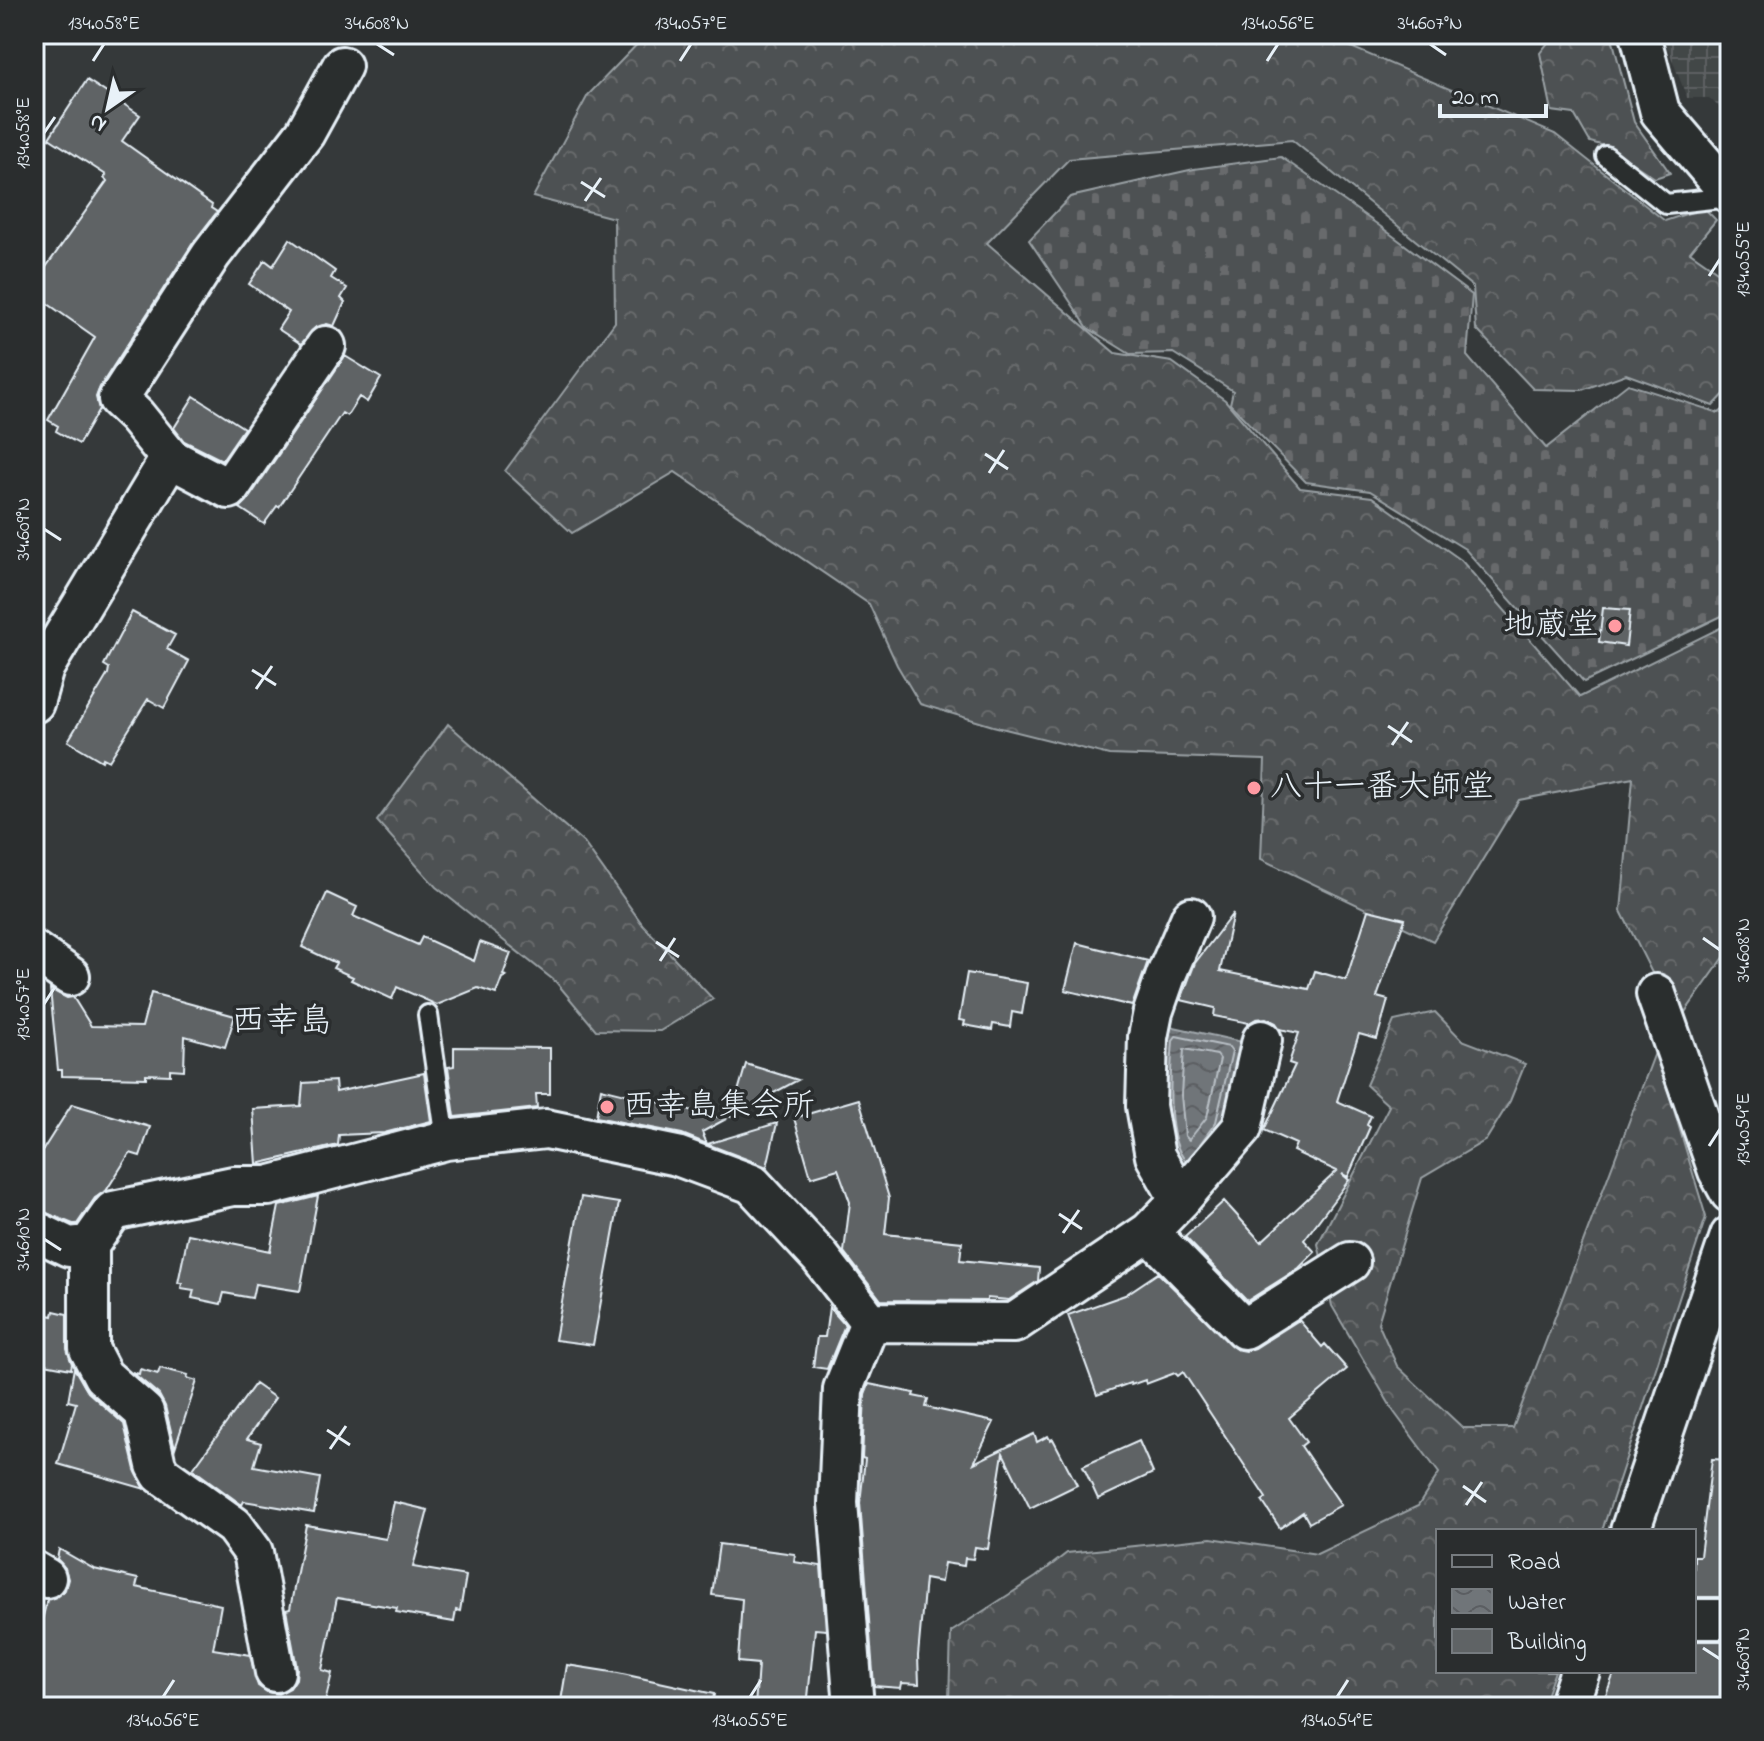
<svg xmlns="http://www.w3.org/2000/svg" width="1764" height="1741" font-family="'Indie Flower','Klee One',sans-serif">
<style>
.industrial{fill:url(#industrial-grid)}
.forest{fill:url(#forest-crowns);stroke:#9aa1a5;stroke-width:2}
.cemetery{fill:url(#cemetery-stones);stroke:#9aa1a5;stroke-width:2}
.water{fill:url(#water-waves);stroke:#a0a7ac;stroke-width:2}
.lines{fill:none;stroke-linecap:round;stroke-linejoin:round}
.shore{stroke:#b8bfc5;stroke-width:2}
.building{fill:#5f6365;stroke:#e8f1f8;stroke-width:2}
.service-casing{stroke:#e8f1f8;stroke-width:24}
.minor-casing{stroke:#e8f1f8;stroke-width:44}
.service{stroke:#2a2d2e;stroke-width:18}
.minor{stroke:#2a2d2e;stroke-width:38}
.ticks{fill:none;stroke:#e8f1f8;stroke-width:3}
.poi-dot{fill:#ff9aa2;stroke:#2a2d2e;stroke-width:3}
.labels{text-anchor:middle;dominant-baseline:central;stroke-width:7;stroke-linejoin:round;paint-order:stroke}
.poi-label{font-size:32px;fill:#e8f1f8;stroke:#2a2d2e;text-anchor:start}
.neighbourhood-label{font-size:34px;fill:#e8f1f8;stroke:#2a2d2e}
.neatline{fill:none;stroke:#e8f1f8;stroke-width:3}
.ticks-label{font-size:20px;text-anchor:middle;fill:#e8f1f8}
</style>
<defs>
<pattern id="industrial-grid" width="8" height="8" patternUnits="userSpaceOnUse" patternTransform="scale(2)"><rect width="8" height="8" fill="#424647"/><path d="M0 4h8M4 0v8" fill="none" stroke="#5d6162"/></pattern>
<pattern id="forest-crowns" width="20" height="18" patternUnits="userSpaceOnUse" patternTransform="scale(2)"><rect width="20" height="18" fill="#4d5152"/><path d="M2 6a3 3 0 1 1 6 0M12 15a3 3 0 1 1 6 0" fill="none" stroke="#676a6c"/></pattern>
<pattern id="cemetery-stones" width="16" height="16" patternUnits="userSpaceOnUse" patternTransform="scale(2)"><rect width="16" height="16" fill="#4d5152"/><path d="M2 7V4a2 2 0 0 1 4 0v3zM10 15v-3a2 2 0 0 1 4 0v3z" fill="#676a6c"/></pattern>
<pattern id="water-waves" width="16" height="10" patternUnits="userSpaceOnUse" patternTransform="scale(2)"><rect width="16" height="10" fill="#707579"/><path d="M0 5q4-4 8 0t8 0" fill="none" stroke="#5b5e62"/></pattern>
</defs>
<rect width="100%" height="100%" fill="#35393a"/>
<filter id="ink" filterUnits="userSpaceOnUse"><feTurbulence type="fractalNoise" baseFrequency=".0125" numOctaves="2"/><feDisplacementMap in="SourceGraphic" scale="16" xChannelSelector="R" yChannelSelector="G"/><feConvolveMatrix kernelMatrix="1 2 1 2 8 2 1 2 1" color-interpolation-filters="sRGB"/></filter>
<g filter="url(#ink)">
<path class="industrial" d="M1670,34H1730V117L1709,98H1687L1665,41Z"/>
<path class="forest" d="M647,34H1331L1346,45L1555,134L1665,221L1704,208L1716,220L1690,252L1730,280V388L1713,406L1626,374L1582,390L1533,389L1476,329L1473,287L1292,140L1069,159L987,243L1115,353L1172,362L1225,400L1300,488L1372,497L1461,560L1580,697L1730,623V949L1685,1012L1652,973L1621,911L1633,778L1519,800L1433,941L1261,859L1265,760L1109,755L993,726L920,704L897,665L869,604L675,472L572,533L505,471L615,322L614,218L533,197L588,95Z
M1555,34H1611L1634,122L1670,173L1655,178L1608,147L1590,142L1574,114L1552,111L1540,53Z
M448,724L584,843L643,925L713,999L660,1031L596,1030L556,982L436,887L377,821Z
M1435,1012L1462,1040L1525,1064L1510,1101L1486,1140L1422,1178L1378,1323L1397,1366L1463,1428H1513L1656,1050L1706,1217L1602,1531H1438V1671H1555L1542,1707H958L949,1700L951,1632L1036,1577L1067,1553L1211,1538L1317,1554L1418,1506L1439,1473L1394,1412L1332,1306L1318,1244L1389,1106L1366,1085L1394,1021Z"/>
<path class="cemetery" d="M1281,157L1377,224L1472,295L1467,356L1546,448L1628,384L1719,413L1730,404V612L1584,682L1465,549L1370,491L1306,482L1230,404L1233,391L1173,353L1130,354L1088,328L1029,240L1070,197L1194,169Z"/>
<path class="water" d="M1165,1025L1242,1042L1224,1125L1187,1176L1167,1140L1163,1096Z"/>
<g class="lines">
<path class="shore" d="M1184,1049L1217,1055L1220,1059L1207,1117L1189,1140L1185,1136L1181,1095Z
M1186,1161C1164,1138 1171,1071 1173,1040L1176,1036L1229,1047L1232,1051L1216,1122L1200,1144"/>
</g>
<path class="building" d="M87,80L140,115L122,141L212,205L211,208L217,212L193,243L100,387L96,397L99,409L79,444L56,431L58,426L48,420L95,337L34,294V284L107,181L104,178L106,175L49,138Z
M290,239L335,271L331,278L347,288L341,298L345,302L334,326L327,324L316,327L301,344L278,329L289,312L249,284L265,260L273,266Z
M345,356L381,378L367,402L359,397L347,416L342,413L279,507L277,506L264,524L240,508L247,501Z
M194,396L244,428L222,460L184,441L174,428Z
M1603,608L1630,610L1626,646L1599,642Z
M132,612L175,635L167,649L189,661L164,708L148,699L109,761L103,758L102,761L68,741L108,674L109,668L104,665Z
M327,893L357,907L353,916L418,945L422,937L474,961L480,942L511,953L503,975L506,976L502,978L496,994L478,988L437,1005L397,987L392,999L351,980L353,977L333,968L336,963L302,947Z
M1368,910L1405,919L1377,997L1388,1000L1377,1039L1359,1034L1337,1101L1371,1116L1367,1125L1370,1127L1348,1177L1342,1174L1349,1180L1304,1240L1315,1252L1299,1268L1247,1301L1185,1237L1224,1201L1261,1242L1337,1171L1293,1151L1296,1144L1264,1130L1295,1065L1289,1063L1299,1033L1280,1029L1276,1023L1266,1018L1256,1019L1249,1023L1214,1016L1215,1008L1181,1000L1195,963L1233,913L1220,971L1309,989L1315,971L1346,980Z
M1077,943L1148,961L1132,1006L1065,990Z
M967,973L1027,983L1022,1014L1012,1012L1010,1027L993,1024L992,1030L964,1025L965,1021L959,1020Z
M50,989L67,998L73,997L91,1026L142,1027L151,993L235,1016L225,1047L185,1036L184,1070L170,1069V1075L146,1074V1078L62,1076V1070H58Z
M454,1047L550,1048V1094H536L537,1108L455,1117L448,1067L454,1066Z
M746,1064L798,1080L731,1116Z
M424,1073L431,1121L384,1133L339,1135L338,1145L257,1164L253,1109L301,1106L303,1083L335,1081L336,1092Z
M601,1088L726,1119L702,1132L707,1144L682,1134L596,1117Z
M859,1099L889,1198L885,1234L962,1242L960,1260L1039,1268L1038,1281L1009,1300L987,1298V1301L881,1300L844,1252L850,1202L838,1169L811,1177L794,1118Z
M72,1104L150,1127L140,1156L130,1153L106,1191L95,1198L77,1224H73L34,1208V1164Z
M777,1123L767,1167L707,1144Z
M318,1196L300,1291L255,1284L252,1298L224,1293L221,1304L192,1298L194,1290L181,1288L182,1283H178L188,1234L270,1251L279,1206Z
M581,1197L619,1203L593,1345L555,1340Z
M1158,1273L1236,1349L1246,1351L1255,1348L1299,1320L1322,1347L1325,1344L1347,1369L1289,1418L1306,1442L1301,1446L1341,1505L1309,1523L1303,1512L1280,1528L1262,1501L1266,1498L1183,1372L1178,1376L1175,1373L1146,1384L1145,1380L1131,1385L1130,1383L1097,1395L1068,1315L1125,1295Z
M829,1307L845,1325L827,1369L813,1367L817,1337H825Z
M54,1311L67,1314V1349L72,1364L71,1369L34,1362V1312L53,1316Z
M74,1368L88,1392L124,1424L135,1470L145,1489L58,1464L76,1403L68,1401Z
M160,1368L188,1375L187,1378L197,1381L175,1448L165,1406L159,1395L132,1372L139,1374L140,1369L158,1374Z
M255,1384L275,1398L247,1439L261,1443L254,1466L320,1478L314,1513L244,1501L242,1505L193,1469Z
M869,1384L914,1393L913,1396L928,1399L926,1407L994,1422L974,1463L1034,1434L1037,1442L1048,1436L1050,1440L1053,1439L1077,1485L1030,1508L1003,1453L988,1549L975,1547L973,1559L965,1558L964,1566L944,1563L941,1582L925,1579L918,1656L919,1684L902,1683L901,1688L874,1686L860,1503L865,1459L862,1458L865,1394Z
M1139,1441L1153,1473L1098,1499L1083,1466Z
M1712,1459L1730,1460V1597H1694V1556H1700Z
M394,1502L428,1510L413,1567L466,1576L460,1611L456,1610L454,1622L396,1612L397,1608L337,1598L322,1670L332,1673L324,1707H46L34,1704V1653L47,1600L56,1597L65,1590L68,1579L65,1568L57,1559L59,1549L94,1569L138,1579L136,1587L221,1605L213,1649L250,1655L258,1686L267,1692L278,1694L290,1688L296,1679L297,1668L286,1610L290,1609L306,1525L386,1539Z
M719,1544L795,1554L794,1562L821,1566L826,1630L815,1629L807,1707H755L758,1664L738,1662L742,1599L712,1595Z
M1694,1641H1730V1707H1629L1605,1697L1615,1671H1694Z
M567,1665L618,1673L714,1694L712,1707H560Z"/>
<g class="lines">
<g class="service-casing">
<path id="service" d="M1606,156L1666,204L1730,197
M428,1015L446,1140"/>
</g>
<g class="minor-casing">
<path id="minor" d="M1640,34L1660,112L1730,194
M326,346L229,489L170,458L136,416L118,399L211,255L305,133L342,66
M34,703L44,668L170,458
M34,951L70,976
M1656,994L1718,1171L1730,1193
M1180,1200L1155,1156L1146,1106L1148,1037L1153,1012L1166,975L1191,917
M34,1230L69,1247L89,1245L113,1211L233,1186H268L446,1140L546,1129L677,1156L752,1184L820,1257L870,1322L843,1389L838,1503L854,1707
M1149,1232L1244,1329L1350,1262
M89,1245V1349L103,1376L144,1412L156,1465L161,1474L234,1526L253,1552L275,1672
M870,1322L1014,1323L1149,1232L1180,1200L1242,1128L1262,1040
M1630,1531L1730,1236
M34,1571L46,1578
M1694,1619H1730
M1568,1707L1580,1671"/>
</g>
<use href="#service" class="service"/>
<use href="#minor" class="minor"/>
</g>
</g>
<path class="ticks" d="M377,44L394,55M1430,44L1446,55M93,61L104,44M680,61L691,44M1267,61L1278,44M44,133L55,117M581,182L605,197M585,201L601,178M1709,276L1720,259M985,454L1008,469M989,473L1004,450M44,529L61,540M252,670L276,685M256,689L272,666M1388,726L1412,742M1392,745L1408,722M1703,938L1720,950M656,942L679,957M660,961L675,938M44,1004L55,987M1709,1146L1720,1129M1059,1214L1082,1229M1063,1233L1079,1210M44,1239L61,1250M327,1430L350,1445M330,1449L346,1426M1463,1486L1486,1502M1466,1505L1482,1482M1703,1648L1720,1659M163,1697L174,1680M750,1697L761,1680M1337,1697L1348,1680"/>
<g class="poi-dot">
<circle cx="1615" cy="626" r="8"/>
<circle cx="1254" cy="788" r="8"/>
<circle cx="607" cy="1107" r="8"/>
</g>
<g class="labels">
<g class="poi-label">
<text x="1599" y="626" text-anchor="end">地蔵堂</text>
<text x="1270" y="788">八十一番大師堂</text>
<text x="623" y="1107">西幸島集会所</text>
</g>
<g class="neighbourhood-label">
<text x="282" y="1023">西幸島</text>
</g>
</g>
<rect width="1764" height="1741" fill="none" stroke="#2a2d2e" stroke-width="88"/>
<rect x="1436" y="1529" width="260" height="144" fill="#2a2d2e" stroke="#767b7f" stroke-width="2"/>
<rect x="1452" y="1555" width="40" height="12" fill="#2a2d2e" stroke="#767b7f" stroke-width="2"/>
<text x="1508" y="1569" font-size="24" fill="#e8f1f8">Road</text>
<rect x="1452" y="1589" width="40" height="24" fill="url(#water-waves)" stroke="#767b7f" stroke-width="2"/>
<text x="1508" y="1609" font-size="24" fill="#e8f1f8">Water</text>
<rect x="1452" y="1629" width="40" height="24" fill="#5f6365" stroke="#767b7f" stroke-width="2"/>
<text x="1508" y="1649" font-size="24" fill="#e8f1f8">Building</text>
<g transform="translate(108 108) rotate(214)" stroke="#2a2d2e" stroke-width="6" paint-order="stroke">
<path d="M0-6L14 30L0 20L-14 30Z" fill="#e8f1f8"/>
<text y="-12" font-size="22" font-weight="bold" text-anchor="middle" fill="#e8f1f8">N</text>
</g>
<path d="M1440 104v12h106v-12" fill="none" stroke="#e8f1f8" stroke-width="4"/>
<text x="1452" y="104" font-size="24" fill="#e8f1f8" stroke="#2a2d2e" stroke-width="6" paint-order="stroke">20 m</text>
<rect x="44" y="44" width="1676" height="1653" class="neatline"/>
<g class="ticks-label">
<text x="104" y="29">134.058°E</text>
<text x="377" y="29">34.608°N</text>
<text x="691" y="29">134.057°E</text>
<text x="1278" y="29">134.056°E</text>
<text x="1430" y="29">34.607°N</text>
<text transform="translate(22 133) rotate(-90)" y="7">134.058°E</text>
<text transform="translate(1742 259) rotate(-90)" y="7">134.055°E</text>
<text transform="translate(22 529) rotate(-90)" y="7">34.609°N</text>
<text transform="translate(1742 950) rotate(-90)" y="7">34.608°N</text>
<text transform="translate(22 1004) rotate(-90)" y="7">134.057°E</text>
<text transform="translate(1742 1129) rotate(-90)" y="7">134.054°E</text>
<text transform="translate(22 1239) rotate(-90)" y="7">34.610°N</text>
<text transform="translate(1742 1659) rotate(-90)" y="7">34.609°N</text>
<text x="163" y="1726">134.056°E</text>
<text x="750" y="1726">134.055°E</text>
<text x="1337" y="1726">134.054°E</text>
</g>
</svg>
